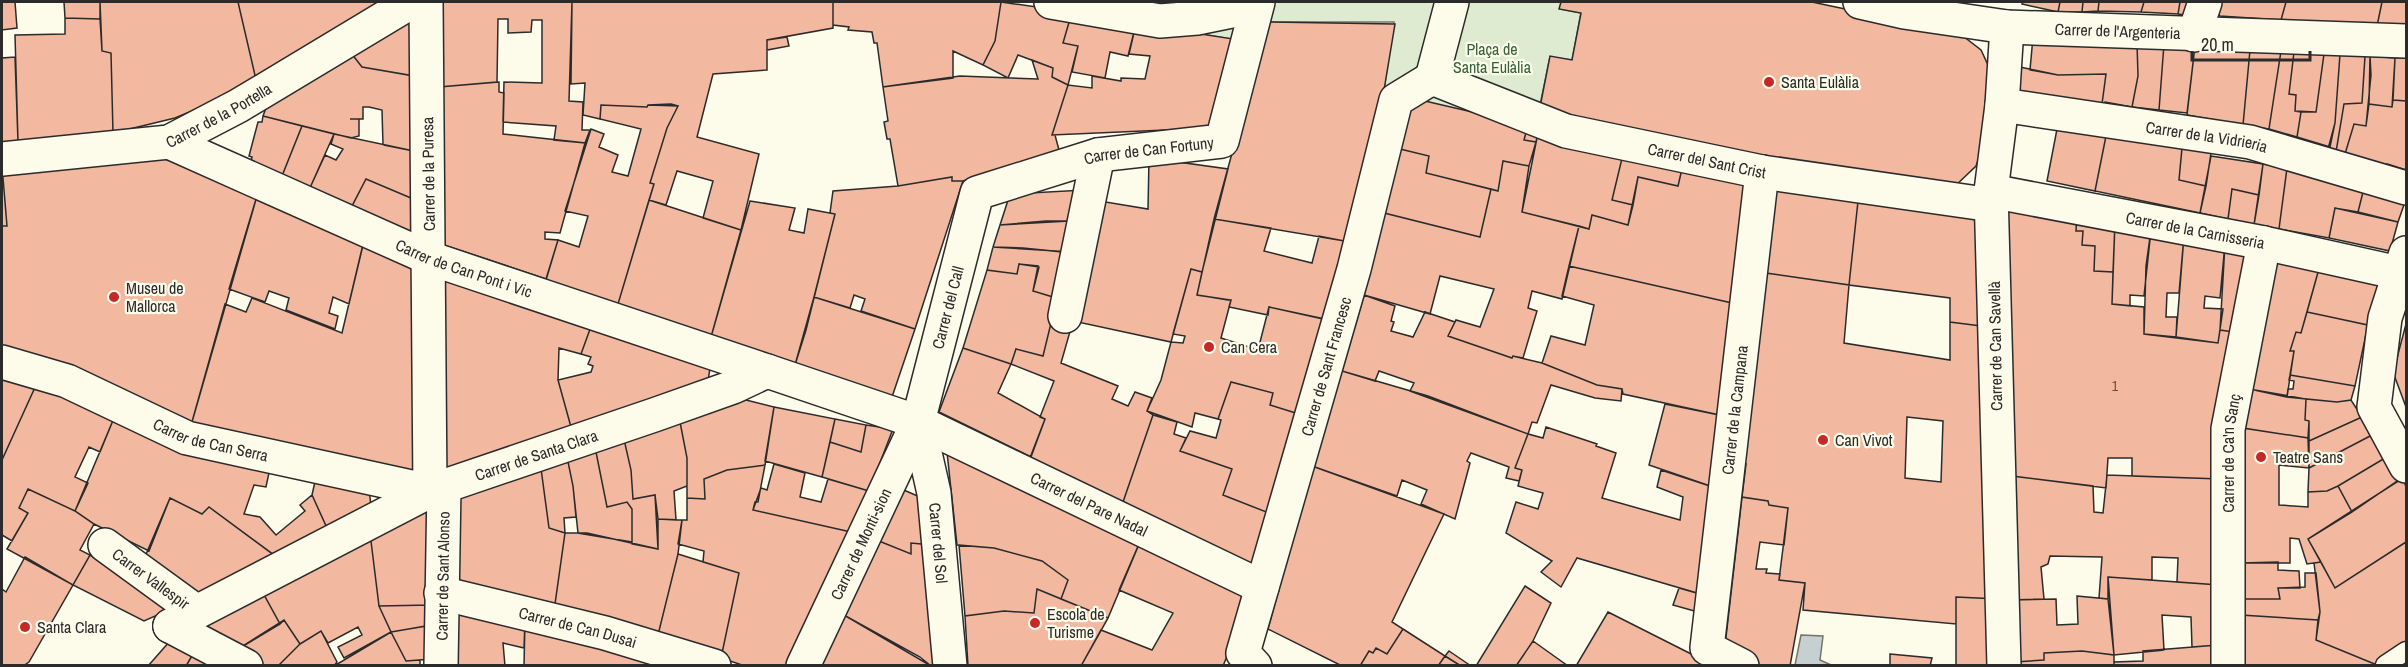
<svg xmlns="http://www.w3.org/2000/svg" width="2408" height="667" font-family="'Archivo Narrow',sans-serif">
<style>
.green{fill:#deebd1;stroke:#74746e;stroke-width:1.5}
.water{fill:#c7d0d0;stroke:#74746e;stroke-width:1.5}
.building{fill:#f2b8a0;stroke:#2b2b2b;stroke-width:1.5;fill-rule:evenodd}
.lines{fill:none;stroke-linecap:round;stroke-linejoin:round}
.lane-casing{stroke:#2b2b2b;stroke-width:21}
.street-casing{stroke:#2b2b2b;stroke-width:36}
.lane{stroke:#fdfbea;stroke-width:18}
.street{stroke:#fdfbea;stroke-width:33}
.poi-dot{fill:#c62828;stroke:#fdfbea;stroke-width:2}
.labels{text-anchor:middle;dominant-baseline:central;stroke-width:4.5;stroke-linejoin:round;paint-order:stroke}
.number-label{font-size:14px;fill:#5d4e48}
.street-label{font-size:16px;fill:#2b2b2b;stroke:#fdfbea}
.park-label{font-size:16px;fill:#34623c;stroke:#fdfbea}
.poi-label{font-size:16px;fill:#2b2b2b;stroke:#fdfbea;text-anchor:start}
</style>
<rect width="100%" height="100%" fill="#fdfbea"/>
<path class="green" d="M1184,2H1561L1560,9L1581,13L1572,60L1550,57L1537,119L1382,103L1394,22H1269L1249,42L1183,31L1181,3Z"/>
<path class="water" d="M1801,635L1823,636L1820,660L1831,665H1795Z"/>
<path class="building" d="M2,2H15L17,28L2,30Z
M64,2H100V19L65,18Z
M100,2H238L257,84L175,118L113,133L111,53L102,51Z
M238,2H383L257,84Z
M440,2H572L569,101L583,102L582,130H590L585,143L554,140L556,126L503,122L504,82L542,83V20H532L531,32L508,33V19H498L497,82L439,87Z
M572,2H833V28L767,40V70L713,74L697,137L759,154L741,230L703,218L713,181L677,171L666,205L649,200L654,184L650,183L667,128L678,106L648,105L647,107L601,105L600,119L583,115L585,83L571,84Z
M833,2H1001L995,41L983,65L953,51V78L883,87L877,43H874L872,32L848,30L849,27L833,25Z
M1001,2L1072,12L1063,43L1078,46L1068,85L1052,77L1053,68L1018,55L1008,78L983,65L995,41Z
M1561,2H1812L1959,33L1981,50L1988,65L1990,127L1976,166L1953,188L1838,171L1589,120L1540,107L1550,56L1572,60L1581,13L1559,9Z
M2023,2H2060L2058,12L2022,4Z
M2060,2H2083L2082,12H2058Z
M2083,2H2099L2098,11L2082,12Z
M2099,2H2144L2141,12L2098,11Z
M2144,2H2180L2178,14L2141,12Z
M2180,2H2192L2185,15L2178,14Z
M2222,2H2286L2281,20L2220,16L2218,14Z
M2286,2H2382L2377,26L2281,20Z
M2382,2H2406V28L2377,26Z
M1072,12L1136,24L1128,56L1110,52L1105,78L1072,72L1078,46L1063,43Z
M418,14L420,77L362,67L351,53Z
M65,18L100,19L102,51L111,53L113,133L18,142L15,35L65,34Z
M1268,22L1395,24L1375,144L1350,242L1214,219Z
M1136,24L1240,40L1211,128L1052,135L1068,85L1092,88V76L1121,81V78L1145,79L1150,56L1129,54Z
M787,37L789,46L767,50V40Z
M2033,37L2137,43L2138,76L2132,107L2105,102L2102,104L2106,74L2058,75L2030,70Z
M2137,43L2164,44L2159,110L2132,107L2138,76Z
M2164,44L2195,46L2187,113L2159,110Z
M2195,46L2250,50L2243,125L2187,115Z
M2250,50L2281,51L2269,129L2243,125Z
M2281,51L2294,52L2289,94L2296,95L2295,111L2301,112L2297,137L2269,129Z
M2294,52L2324,54L2316,112L2295,111L2296,95L2289,94Z
M351,53L362,67L420,77L419,152L383,145L382,110L369,107H363V119H350H359V136L351,138L263,116L266,108Z
M2324,54H2340L2335,123L2330,147L2297,137L2301,112H2316Z
M2340,54L2365,56L2362,103L2344,104L2336,152L2328,149L2335,123Z
M2365,56H2370L2371,75L2366,126L2354,124L2345,154L2336,152L2344,104L2362,103Z
M2370,56L2395,58L2392,107L2369,104Z
M15,57L18,142L2,144V58Z
M2395,58H2406V101L2393,100Z
M1032,60L1053,68L1052,77L1068,85L1052,135H1055L1059,150L963,181H952V177L898,186L890,139H887L884,122L888,121L883,87L960,76L1038,79Z
M2020,67L2058,75L2106,74L2102,104L2016,94Z
M499,82V92L504,93L503,134L585,143L560,233L545,232V239L558,240L546,279L438,243L439,87Z
M1412,98L1528,125L1524,140L1536,142L1529,166L1503,161L1498,191L1426,173L1429,156L1400,149Z
M2393,100L2406,101V170L2387,164L2385,168L2345,154L2354,124L2366,126L2369,104L2392,107Z
M671,104L678,106L667,128L650,183L654,184L618,304L546,280L558,240L579,247L588,216L565,211L591,129L604,134L599,147L618,155L612,172L628,176L641,129L600,119L601,105L647,107L648,105Z
M263,116L302,126L282,176L251,161L252,157L249,156L258,122H262Z
M1528,125L1539,128L1536,142L1524,140Z
M302,126L334,134L309,190L282,176Z
M1539,128L1624,150L1612,200L1633,205L1628,225L1592,215L1589,229L1522,212Z
M2057,129L2106,136L2095,191L2047,181Z
M334,134L419,152L418,201L366,179L351,208L309,190L325,155L336,160L343,149L331,144Z
M2106,136L2182,148L2179,180L2206,186L2200,213L2095,191Z
M2182,148L2211,153L2206,186L2179,180Z
M1400,149L1429,156L1426,173L1491,189L1480,237L1384,213Z
M1624,150L1684,160L1678,186L1638,177L1633,205L1612,200Z
M148,152L259,189L190,429L2,354V226H7L2,166Z
M2211,156L2263,164L2259,195L2232,189L2228,219L2200,213Z
M1149,158L1228,169L1202,272L1191,269L1171,342L1073,321L1094,200L1148,209Z
M1684,160L1755,185L1741,305L1569,266L1579,226L1589,229L1592,215L1628,225L1638,177L1678,186Z
M1503,161L1529,166L1522,212L1579,226L1562,299L1532,291L1528,308L1537,311L1523,358L1513,356L1512,358L1448,336L1456,320L1480,327L1494,289L1440,276L1430,314L1364,295L1384,213L1480,237L1491,189L1498,191Z
M2263,164L2287,168L2279,229L2254,225Z
M2,166L7,226H2Z
M2287,168L2363,192L2358,212L2335,208L2329,238L2279,229Z
M952,177V181H963L915,329L861,311L865,299L854,295L850,308L814,297L835,214L830,213L833,191L898,186Z
M366,179L418,201L416,237L351,208Z
M1777,182L1859,192L1849,285L1759,272Z
M259,189L364,241L349,304L333,297L329,313L338,316L335,329L286,310L289,298L269,291L265,302L229,289Z
M2232,189L2259,195L2254,225L2228,219Z
M1084,190L1069,221L1000,225L1010,194Z
M1859,192L1986,215L1981,326L1950,322V298L1849,285Z
M2363,192L2406,199L2398,222L2358,212Z
M649,200L741,230L711,337L618,304Z
M2007,200L2077,214L2076,231H2083L2082,245L2095,246L2094,271L2113,272L2112,304L2144,307V334L2218,343L2220,330L2234,332L2220,479L2132,476V458H2108L2106,488L2004,475Z
M750,201L795,208L789,230L804,233L808,209L835,214L806,330L795,365L711,337Z
M2335,208L2398,222L2390,251L2329,238Z
M2077,214L2115,222L2113,272L2094,271L2095,246L2082,245L2083,231H2076Z
M1214,219L1271,228L1264,251L1312,263L1319,236L1350,242L1328,320L1269,307L1268,315L1229,307L1231,300H1228L1197,295Z
M1046,221H1069L1071,252L993,247L1000,225Z
M2115,222L2151,230L2144,296L2130,295V306L2112,304Z
M2151,230L2184,236L2179,293H2167L2166,317H2177L2176,337L2144,334L2146,266Z
M2184,236L2225,244L2220,298L2205,296L2204,308L2223,309L2218,343L2176,337Z
M364,240L418,266L420,476L190,429L225,304L246,312L252,298L342,333Z
M2225,244L2256,251L2234,332L2220,330Z
M993,247L1023,248L1072,253L1053,297L1033,291L1038,266L1019,264L1017,274L987,270Z
M2271,251L2320,265L2301,333L2296,332L2290,351H2294L2287,397L2249,389Z
M1019,264L1039,267L1033,291L1053,297L1052,319L1043,356L1016,349L1011,364L963,348L987,270L1017,274Z
M2320,265L2380,278L2368,325L2307,312Z
M1569,266L1741,305L1729,417L1623,394L1622,389L1597,385L1542,363L1551,336L1585,345L1594,305L1562,296Z
M1191,269L1202,272L1197,295L1231,300L1221,338L1258,350L1269,307L1330,320L1302,415L1270,405L1273,393L1231,382L1218,419L1195,413L1192,427L1147,411L1161,380L1171,342L1183,343L1185,336L1173,334Z
M1759,272L1849,285L1844,343L1950,360V322L1981,326L1998,599L1956,597V624L1803,610L1805,583L1779,580L1788,508L1769,505L1768,501L1742,497L1746,464L1737,463ZM1907,417L1943,421L1941,482L1905,478Z
M438,274L593,321L581,354L559,348L558,380L571,427L439,474Z
M1364,295L1395,306L1391,321L1394,322L1391,331L1413,337L1425,312L1455,322L1448,336L1512,358L1513,356L1542,363L1597,385L1622,389L1621,401L1595,398L1551,385L1537,423L1532,422L1528,434L1410,391L1414,383L1379,371L1375,381L1342,371Z
M814,297L915,329L892,397L795,365Z
M2307,312L2368,325L2355,386L2290,375L2294,351H2290L2296,332L2301,333Z
M1052,319L1073,321L1061,363L1118,386L1112,399L1128,406L1135,392L1152,398L1147,411L1153,415L1122,505L1030,458L1045,419L1040,417L1054,381L1011,364L1016,349L1043,356Z
M593,321L711,362L707,387L571,427L558,380L591,372L593,366L588,364L591,357L581,354Z
M2406,324V407L2390,364L2396,362Z
M963,348L1011,364L998,393L1045,419L1031,457L939,412Z
M1342,371L1428,396L1528,434L1515,468L1522,470L1519,481L1506,478L1509,467L1471,453L1467,461L1470,463L1455,519L1421,504L1427,490L1402,480L1397,496L1312,466Z
M2,374L37,383L2,460Z
M2290,375L2355,386L2351,400L2337,402L2287,397L2288,389H2293L2294,381L2289,380Z
M1231,382L1273,393L1270,405L1302,415L1274,515L1223,495L1232,469L1180,451L1190,431L1216,438L1221,420L1218,419Z
M37,383L114,418L100,452L89,447L75,477L88,483L75,511L28,489L19,508L28,513L12,541L2,535V460Z
M2249,389L2306,399L2305,420L2309,421L2308,438L2243,428Z
M2306,399L2337,402L2351,400L2362,417L2309,441V421L2305,420Z
M746,400L774,407L765,465L727,470L704,479L705,499L687,498V458L680,422Z
M1665,404L1729,417L1719,489L1649,465Z
M774,407L835,419L822,477L765,461Z
M1153,415L1177,422L1174,434L1186,438L1180,451L1232,469L1223,495L1274,515L1258,574L1122,505Z
M2362,417L2372,435L2309,468V441Z
M114,418L270,468L266,487L254,485L244,514L260,517L276,535L305,511L300,505L312,495L327,528L274,555L209,507L202,514L170,498L149,551L94,524L75,511Z
M835,419L866,425L861,452L830,442Z
M680,422L687,458V486L674,491L676,520L658,519L655,495L633,499L631,470L623,435Z
M866,425L893,429L869,491L822,477L830,442L861,452Z
M1546,427L1597,444L1596,446L1616,453L1602,498L1680,520L1683,497L1657,487L1661,470L1719,489L1704,595L1577,558L1561,587L1541,572L1552,561L1506,533L1516,502L1538,509L1543,493L1518,486L1522,470L1515,468L1528,434L1543,438Z
M2243,428L2308,438L2309,468L2279,465V505L2308,507V492L2327,491L2338,486L2352,512L2308,539L2321,562L2307,564L2299,539L2290,538V563H2241Z
M623,435L631,470L633,499L655,495L658,549L632,544V509L627,502L607,507L594,442Z
M2372,435L2385,458L2338,486L2327,491L2308,492L2309,468Z
M594,442L607,507L627,502L632,509V542L578,533L573,486L566,452Z
M946,443L1142,537L1108,618L1061,599L1068,580L1042,561L994,548L957,545Z
M566,452L573,486L576,517L564,518L565,533L549,528L540,461Z
M2385,458L2400,479L2352,512L2338,486Z
M540,461L549,528L565,533L554,611L456,586L454,494Z
M774,464L805,473L800,497L821,502L828,479L869,491L851,532L753,510L761,488L767,490Z
M765,465L758,502H755L753,510L851,532L793,665L745,666L721,658L739,573L703,562L704,551L678,544L682,520H687V498L705,499L704,479L727,470Z
M1312,466L1444,514L1392,622L1403,629L1387,654L1376,648L1373,653L1369,651L1360,666H1342L1268,629Z
M2004,475L2093,486L2094,512L2103,513L2107,475L2220,479L2219,585L2177,582L2178,558L2152,557V580L2108,577V599L2099,598L2102,557L2050,556L2048,564L2041,567L2044,599L2012,600Z
M316,477L369,489L371,506L327,528L312,495Z
M2403,478L2406,487V542L2335,588L2308,539Z
M897,487L929,501L932,545L911,543V554L874,539Z
M28,489L75,511L94,524L80,550L90,555L73,585L7,549L28,513L19,508Z
M1742,497L1768,501L1769,505L1788,508L1784,545L1760,542L1756,569H1767L1766,573L1780,574L1779,580L1805,583L1790,666H1758L1725,646Z
M170,498L202,514L209,507L274,555L192,600L144,559Z
M431,503V605L379,606L370,533Z
M658,519L682,520L678,554L657,639L554,611L565,533H587L658,549Z
M370,533L379,606L391,632L344,658L338,647L362,635L358,627L328,643L321,631L300,644L284,620L280,624L262,591Z
M1142,537L1248,588L1239,627L1223,666H1081L1101,630L1152,650L1173,613L1119,590Z
M874,539L911,554V543L932,545L943,666H931L842,614Z
M2406,542V646L2377,665L2316,640L2320,612L2314,563L2321,562L2335,588Z
M959,545L994,548L1042,561L1068,580L1061,599L1037,589L1034,613L1004,611L965,616Z
M678,554L739,573L721,658L657,639Z
M90,555L178,606L144,621L73,585Z
M25,557L73,585L29,662L23,666H2V589L6,592Z
M2278,562V570L2299,571L2300,588H2278L2280,599H2242L2241,563Z
M2305,573H2316L2320,612L2318,620L2241,615L2242,599H2280L2278,588L2305,587Z
M2108,577L2219,585L2218,645L2192,647L2191,617L2162,615L2164,650L2114,655Z
M1525,586L1551,603L1533,641L1516,666H1476Z
M1679,588L1700,594L1698,612L1673,605Z
M1037,589L1108,618L1081,666H968L965,616L1004,611L1034,613Z
M262,591L280,624L235,651L202,625Z
M2077,596L2108,599L2114,655L2082,651L2044,653V660L2015,662L2012,600L2056,599L2057,625L2078,624Z
M1956,597L1998,599L1997,666H1956Z
M456,604L525,620L524,648L503,643L505,666H454Z
M431,605L432,625L391,632L379,606Z
M1608,612L1715,666H1576Z
M842,614L920,657L931,666H818Z
M2241,615L2318,620L2316,640L2377,665L2240,666Z
M284,620L300,644L278,666H264L235,651Z
M525,620L656,657L653,666H524Z
M432,625V659L406,661L391,632Z
M1403,629L1445,656L1438,666H1360L1369,651L1373,653L1376,648L1387,654Z
M321,631L337,662L334,666H278L300,644Z
M391,632L406,661L420,660V666H334Z
M170,641L193,654L186,666H148Z
M1533,641L1568,666H1516Z
M2218,645V666H2114V662L2143,661V651Z
M1449,651L1471,666H1461L1445,656Z
M2082,651L2114,655V666H2016L2015,662L2044,660V653Z
M193,654L216,666H186Z
M1890,654L1932,658L1930,666H1890Z
M1445,656L1461,666H1438Z"/>
<g class="lines">
<g class="lane-casing">
<path id="lane" d="M2385,665L2406,651"/>
</g>
<g class="street-casing">
<g id="street">
<path d="M1051,2L1160,21L1197,18L1256,6"/>
<path id="s1" d="M1860,2L1904,12L2007,27L2406,41"/>
<path d="M2194,35L2205,2"/>
<path id="s2" d="M1432,78L1566,131L1762,172L1992,205"/>
<path d="M1432,78L1452,2"/>
<path id="s3" d="M2002,105L2250,142L2406,188"/>
<path id="s4" d="M169,142L429,258L767,371"/>
<path id="s5" d="M2,159L169,142L238,106L411,2"/>
<path id="s6" d="M1991,191L2264,243L2399,273"/>
<path d="M2406,253L2385,318L2374,407L2406,466"/>
<path d="M1065,316L1098,155"/>
<path id="s7" d="M2,362L67,381L187,438L430,491L426,2"/>
<path id="s8" d="M918,422L934,493L950,666"/>
<path id="s9" d="M105,545L197,612"/>
<path id="s10" d="M441,593L605,633L714,666"/>
<path id="s11" d="M170,626L430,491L654,415L733,387L767,371L918,422L1262,587"/>
<path d="M170,626L246,666"/>
<path id="s12" d="M441,666L444,486"/>
<path id="s13" d="M803,666L918,422L977,193L1098,155L1222,141L1258,2"/>
<path id="s14" d="M1255,666L1243,653L1354,269L1396,100L1432,78"/>
<path id="s15" d="M1742,666L1707,648L1762,172"/>
<path d="M2004,666L1991,191L2002,105L2007,27"/>
<path id="s16" d="M2228,666V429L2264,243"/>
</g>
</g>
<use href="#lane" class="lane"/>
<use href="#street" class="street"/>
</g>
<g class="poi-dot">
<circle cx="1769" cy="82" r="6"/>
<circle cx="114" cy="297" r="6"/>
<circle cx="1209" cy="347" r="6"/>
<circle cx="1823" cy="440" r="6"/>
<circle cx="2261" cy="457" r="6"/>
<circle cx="1035" cy="623" r="6"/>
<circle cx="25" cy="627" r="6"/>
</g>
<g class="labels">
<g class="number-label">
<text x="2115" y="386">1</text>
</g>
<g class="street-label">
<text stroke="none"><textPath href="#s1" startOffset="260">Carrer de l'Argenteria</textPath></text>
<text stroke="none"><textPath href="#s5" startOffset="224">Carrer de la Portella</textPath></text>
<text stroke="none"><textPath href="#s3" startOffset="207">Carrer de la Vidrieria</textPath></text>
<text stroke="none"><textPath href="#s13" startOffset="684">Carrer de Can Fortuny</textPath></text>
<text stroke="none"><textPath href="#s2" startOffset="288">Carrer del Sant Crist</textPath></text>
<text transform="translate(428 174) rotate(-91)">Carrer de la Puresa</text>
<text stroke="none"><textPath href="#s6" startOffset="208">Carrer de la Carnisseria</textPath></text>
<text stroke="none"><textPath href="#s4" startOffset="321">Carrer de Can Pont i Vic</textPath></text>
<text stroke="none"><textPath href="#s13" startOffset="388">Carrer del Call</textPath></text>
<text transform="translate(1995 346) rotate(-91)">Carrer de Can Savellà</text>
<text stroke="none"><textPath href="#s14" startOffset="316">Carrer de Sant Francesc</textPath></text>
<text stroke="none"><textPath href="#s15" startOffset="279">Carrer de la Campana</textPath></text>
<text stroke="none"><textPath href="#s7" startOffset="224">Carrer de Can Serra</textPath></text>
<text stroke="none"><textPath href="#s16" startOffset="213">Carrer de Ca'n Sanç</textPath></text>
<text stroke="none"><textPath href="#s11" startOffset="405">Carrer de Santa Clara</textPath></text>
<text stroke="none"><textPath href="#s11" startOffset="1000">Carrer del Pare Nadal</textPath></text>
<text stroke="none"><textPath href="#s8" startOffset="123">Carrer del Sol</textPath></text>
<text stroke="none"><textPath href="#s13" startOffset="135">Carrer de Monti-sion</textPath></text>
<text stroke="none"><textPath href="#s12" startOffset="90">Carrer de Sant Alonso</textPath></text>
<text stroke="none"><textPath href="#s9" startOffset="57">Carrer Vallespir</textPath></text>
<text stroke="none"><textPath href="#s10" startOffset="141">Carrer de Can Dusai</textPath></text>
</g>
<g class="park-label">
<text x="1492" y="49">Plaça de<tspan x="1492" dy="18">Santa Eulàlia</tspan></text>
</g>
<g class="poi-label">
<text x="1781" y="82">Santa Eulàlia</text>
<text x="126" y="288">Museu de<tspan x="126" dy="18">Mallorca</tspan></text>
<text x="1221" y="347">Can Cera</text>
<text x="1835" y="440">Can Vivot</text>
<text x="2273" y="457">Teatre Sans</text>
<text x="1047" y="614">Escola de<tspan x="1047" dy="18">Turisme</tspan></text>
<text x="37" y="627">Santa Clara</text>
</g>
</g>
<rect width="2408" height="667" fill="none" stroke="#2b2b2b" stroke-width="6"/>
<path d="M2192 51v9h118v-9" fill="none" stroke="#2b2b2b" stroke-width="3"/>
<text x="2201" y="51" font-size="18" fill="#2b2b2b" stroke="#fdfbea" stroke-width="4.5" paint-order="stroke">20 m</text>
</svg>
